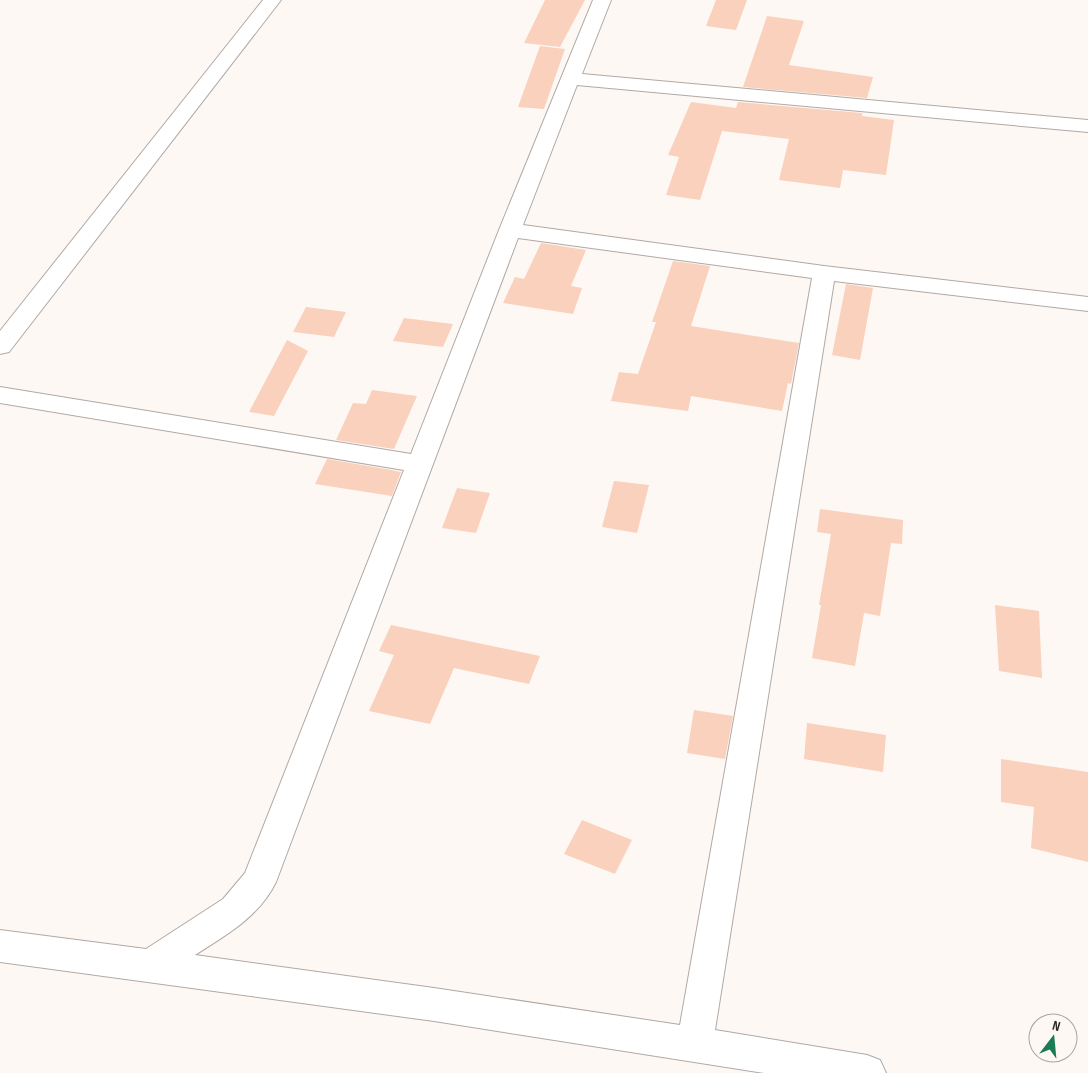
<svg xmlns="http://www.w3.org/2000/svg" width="1088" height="1073" font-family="'Sofia Sans Condensed',sans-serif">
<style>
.building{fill:#f9d1bc}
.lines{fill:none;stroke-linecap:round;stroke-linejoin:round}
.minor-casing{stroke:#b0a9a5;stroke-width:2}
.minor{fill:#fff;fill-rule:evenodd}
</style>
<rect width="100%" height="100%" fill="#fef8f5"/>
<path class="building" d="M545,0H585L560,47L524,43Z
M716,0H747L736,30L706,26Z
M767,16L804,21L789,65L873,77L867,98L743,87Z
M540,46L565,49L544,109L518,107Z
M691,102L736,108L738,102L862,113V116L894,120L886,175L843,170L840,188L779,180L789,139L722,131L700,200L666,195L679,157L668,155Z
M541,243L586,250L571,286L582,288L573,314L503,303L515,277L524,279Z
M673,261L710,266L691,326L799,343L791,384L788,383L782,411L691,396L688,411L611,401L619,372L638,374L656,322H652Z
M846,284L873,288L860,360L832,355Z
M306,307L346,312L334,337L293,332Z
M404,318L453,324L443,347L393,341Z
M287,340L308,351L274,416L249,412Z
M372,390L417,396L394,449L336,440L353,403L366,404Z
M327,459L386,469L401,472L392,496L315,484Z
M614,481L649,485L637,533L602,527Z
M457,488L490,493L476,533L442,528Z
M820,509L903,520L902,544L891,543L880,616L864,613L855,666L812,658L821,605H819L831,534L817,532Z
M995,605L1039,611L1042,678L999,671Z
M391,625L540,656L529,684L454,668L430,724L369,711L394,655L379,651Z
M694,710L733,716L725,759L687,753Z
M807,723L886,735L883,772L804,759Z
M1001,759L1088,772V862L1031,848L1034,807L1001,802Z
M582,820L632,840L615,874L564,854Z"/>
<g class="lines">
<g class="minor-casing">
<path id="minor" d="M263,0H281L9,352L0,354V331Z
M593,0H611L582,74L1088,120V132L577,85L523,225L824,266L1088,297V311L834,281L715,1030L867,1055L880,1060L886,1073H764L434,1021L0,962V930L146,949L223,899L245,873L404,470L0,403V387L411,454L499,230ZM518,238L812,278L680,1025L434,988L195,955C226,935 259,917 276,882Z"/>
</g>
<use href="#minor" class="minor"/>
</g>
<g transform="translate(1053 1038) rotate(16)"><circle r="24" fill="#fef8f5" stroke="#a9a4a2"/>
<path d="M0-4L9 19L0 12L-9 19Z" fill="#1b7c54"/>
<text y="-8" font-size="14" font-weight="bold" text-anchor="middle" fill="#292625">N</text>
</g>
</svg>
